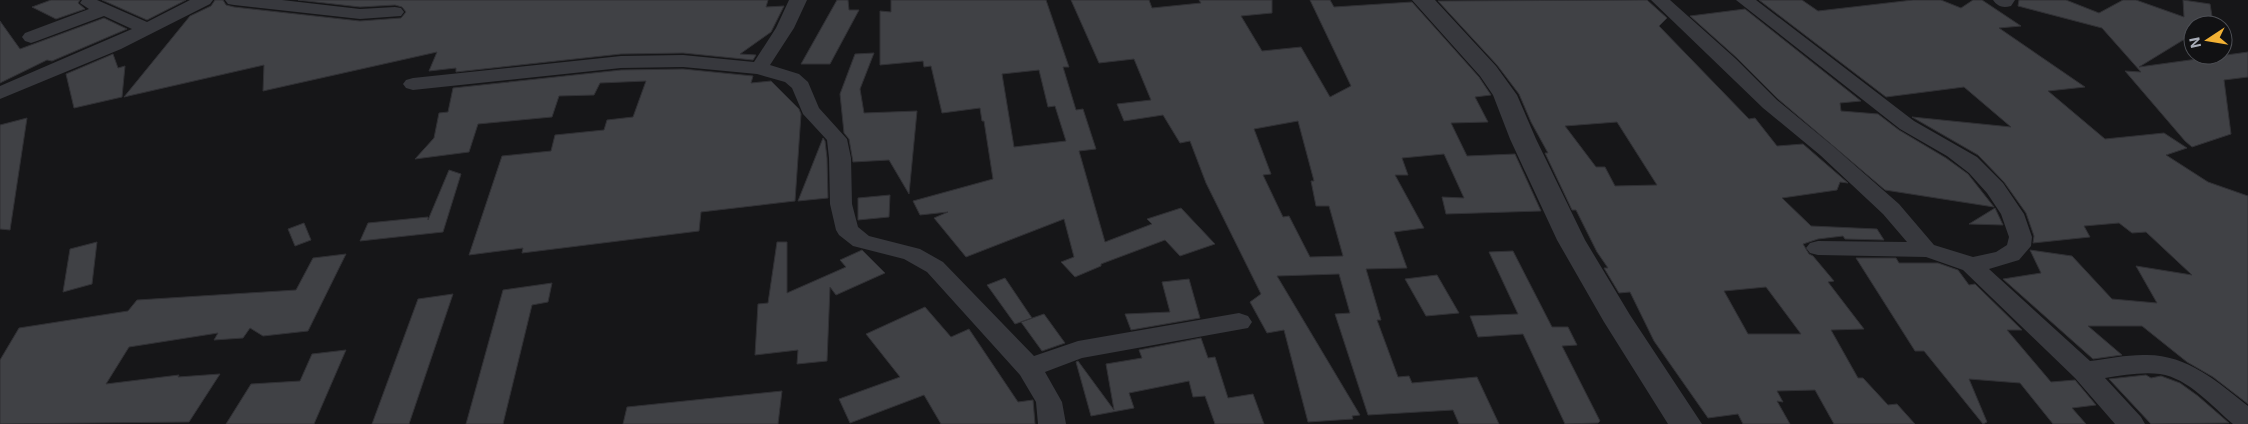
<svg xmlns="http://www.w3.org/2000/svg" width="2248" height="424" font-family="Inter,sans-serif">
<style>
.building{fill:#404145;stroke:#303034;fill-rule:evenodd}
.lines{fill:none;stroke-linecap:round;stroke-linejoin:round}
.minor{fill:#37383d;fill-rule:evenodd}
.tertiary{fill:#37383d;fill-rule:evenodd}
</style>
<rect width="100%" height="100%" fill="#161618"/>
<path class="building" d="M51,0H80L78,3L85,9L56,19L32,7Z
M102,0H186L147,20Z
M215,0H223L226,5L234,7L360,21L401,18L406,12L402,7L395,5L360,7L298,0H768L766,7L784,6L771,32L740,54L756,55L753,60L683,53L621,54L456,72V68L429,71L437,52L263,91L264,65L124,97L190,16L211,6Z
M837,0H848L849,10H859L830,64H801Z
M891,0H1046L1069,67H1063L1076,110L1083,109L1096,149L1079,151L1105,242L1152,224L1147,219L1181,208L1215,244L1180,256L1165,240L1101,264V266L1075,277L1061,262L1074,257L1064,219L966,257L934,218L948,212L920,215L913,201L993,179L984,121H982L980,108L942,113L931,66L924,67L923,61L880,65V11L891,12ZM1039,70L1048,107L1055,106L1066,141L1014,147L1002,74Z
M1071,0H1149L1152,8L1201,3L1199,0H1272V13L1241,16L1262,51L1301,47L1330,97L1351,86L1310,0H1330L1334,7L1412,2L1479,77L1491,95L1475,97L1488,122L1451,123L1467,156L1515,154L1541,211L1446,214L1442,197L1464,198L1444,154L1402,158L1408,175H1395L1424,228L1394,232L1407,268L1366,269L1381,320H1377L1398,377L1409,376L1412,383L1477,377L1499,424H1459L1453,410L1368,415L1335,314L1350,313L1339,274L1277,276L1360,415L1352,416L1353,419L1308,422L1284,330L1267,333L1250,302L1261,294L1206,183L1190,141L1180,143L1163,115L1124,121L1117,104L1151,100L1134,59L1099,63ZM1298,121L1314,181H1311L1316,206H1329L1343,256L1310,257L1289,216L1283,217L1263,175L1271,174L1254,129Z
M1647,0L1667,18L1659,26L1749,119L1755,118L1777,146L1803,144L1848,183L1840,182L1837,190L1782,198L1811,226L1877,229L1884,240L1845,239L1843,236L1818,239L1803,244L1809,254L1813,256L1834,281L1828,282L1864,329L1831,330L1858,378H1863L1888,405L1897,404L1915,424H1834L1815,390L1777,391L1783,402L1777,401L1790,424H1743L1738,414L1708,418L1654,341L1630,292L1619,293L1604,268H1608L1597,252L1576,210H1572L1545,153H1548L1531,122L1519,94L1497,65L1438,1ZM1617,122L1657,185L1615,186L1605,167H1596L1565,126ZM1766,287L1801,334H1748L1724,291Z
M1759,0H1802L1818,11L1913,0H1941L1961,8L1973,0H1982L2021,26L1999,28L2085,87L2048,91L2105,139L2164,133L2187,148L2166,155L2208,182L2248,196V404L2213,377L2187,362L2142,326H2088L2122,355L2093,359L2003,279L2041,273L2030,250L2072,256L2112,299L2157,303L2136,266L2192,275L2146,232L2132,233L2119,223L2084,226L2090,237L2033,243L2034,236L2026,213L2004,182L1978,155L1912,117L2011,127L1964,87L1886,97Z
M2019,0H2066L2099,13L2123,0H2136L2184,17L2183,0L2210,4L2213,22L2208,25H2193V34L2139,67L2248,52V77L2224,80L2231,134L2192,147L2185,141L2125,71L2141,72L2102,28L2018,6Z
M1745,9L1861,101L1840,103L1841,111L1878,114L1899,130L1946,158L1968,174L1994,207L1885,190L1778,99L1737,58L1690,16Z
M104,18L127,29L52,61L47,60L0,83V21L20,49Z
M874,53L860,89L864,113L917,111L909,194L889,160L853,162L849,139L844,133L840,94L855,54Z
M113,54L118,68L125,66L122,97L74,108L66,74Z
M683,69L753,76L751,83L771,81L799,109L801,114L795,201L701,212L699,231L522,253L523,248L469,255L502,156L551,151L555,135L604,130L607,120L633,117L646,81L600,83L594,95L559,96L552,117L478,124L469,152L415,159L434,138L439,113L448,112L453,88L621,70Z
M27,118L10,230L0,229V125Z
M823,138L825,141L827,158L828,198L798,201Z
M449,170L461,174L443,232L360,241L368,223L428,217V220Z
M890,195L889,217L858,220V198Z
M1995,208L2003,225L1969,224Z
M304,223L311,240L295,246L288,229Z
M97,242L92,284L63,292L70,249Z
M777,242H787V293L846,267L840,260L862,250L885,273L836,295L830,287L827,361L797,364L798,350L755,355L758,304L768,303Z
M1513,251L1552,327H1568L1577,345L1562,346L1600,421L1598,423L1565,424L1523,334L1478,337L1470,316L1518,314L1489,252Z
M346,254L308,331L263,336L250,328L243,338L214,340L218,333L129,347L106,384L179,375L178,377L220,374L189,422L0,424V360L19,328L128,311L137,300L296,290L313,258Z
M1856,258H1896L1899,263H1938L1958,270L1969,285L1975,284L2022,330H2007L2051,382L2075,380L2096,405L2072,408L2086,424H2053L2020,383L1969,379L1987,422L1983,424L1924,351H1915Z
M1437,275L1459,313L1426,316L1405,279Z
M1005,278L1032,318L1015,324L987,285Z
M1189,279L1200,318L1131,330L1125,314L1170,312L1162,282Z
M552,283L548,302L532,305L503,424H466L503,290Z
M453,294L409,424H372L418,299Z
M925,307L951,337L969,329L1018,402L1033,400L1035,424H941L924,395L850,423L839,399L900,377L866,334Z
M1044,314L1065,343L1042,351L1021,322Z
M1201,338L1208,358L1215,357L1228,398L1253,394L1264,424H1215L1205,396L1193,397L1189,381L1129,393L1134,408L1091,416L1076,362L1078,361L1114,410L1106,364L1142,358L1139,350Z
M346,350L314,424H226L251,384L300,381L312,354Z
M2146,375L2151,378L2161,376L2180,383L2198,396L2229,423L2151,424L2109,379Z
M782,391L778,424H623L627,407Z"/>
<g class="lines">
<path class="minor" d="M82,0H97L147,22L190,0H213L210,4L121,49L0,99V86L132,29L104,16L37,41L31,43L25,41L22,37L25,33L89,9L80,3Z
M225,0H282L360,9L395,7L401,8L404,12L401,16L360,19L234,5L228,4Z
M789,0H807L794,28L770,65L799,74L808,82L819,108L847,139L851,158L852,204L858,227L869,236L920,249L943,262L1034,356L1078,341L1239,313L1248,316L1252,322L1248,328L1082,358L1045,372L1062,402L1066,424H1038L1036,402L1020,375L927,272L904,259L853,246L839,235L836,230L830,204L829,158L827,140L803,114L792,88L785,82L757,74L683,67L621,68L413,90L406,88L403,84L406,80L413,78L621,56L683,55L754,62L776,28Z
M1651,0H1670L1736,59L1777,100L1834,147L1899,204L1934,245L1973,257L1996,252L2007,245L2009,237L2001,214L1987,193L1969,173L1947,156L1900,129L1736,0H1756L1914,121L1977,157L2003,183L2024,214L2032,237L2031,246L2019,260L1989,269L2090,361C2107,359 2125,355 2143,355C2185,353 2217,381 2248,406V424H2233C2213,407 2188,378 2160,374C2142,372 2123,375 2105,378L2141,417L2145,424H2115L2075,378L1963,270L1926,257L1818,255L1810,253L1806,248L1810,243L1818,241L1907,242L1883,214L1820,155L1763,108Z
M1993,0H2015L2011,6C2003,8 1998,7 1993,0Z"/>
<path class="tertiary" d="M1412,0H1435L1496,66L1517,95L1536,139L1585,240L1630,315L1702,424H1668L1604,322L1557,240L1510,139L1493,95L1480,76Z"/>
</g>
<g transform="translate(2208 40) rotate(258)"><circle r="24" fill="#111113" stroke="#4d4f55"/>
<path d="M0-4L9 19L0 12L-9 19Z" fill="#f2b134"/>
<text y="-8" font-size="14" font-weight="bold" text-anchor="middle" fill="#a8adb8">N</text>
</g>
</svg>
